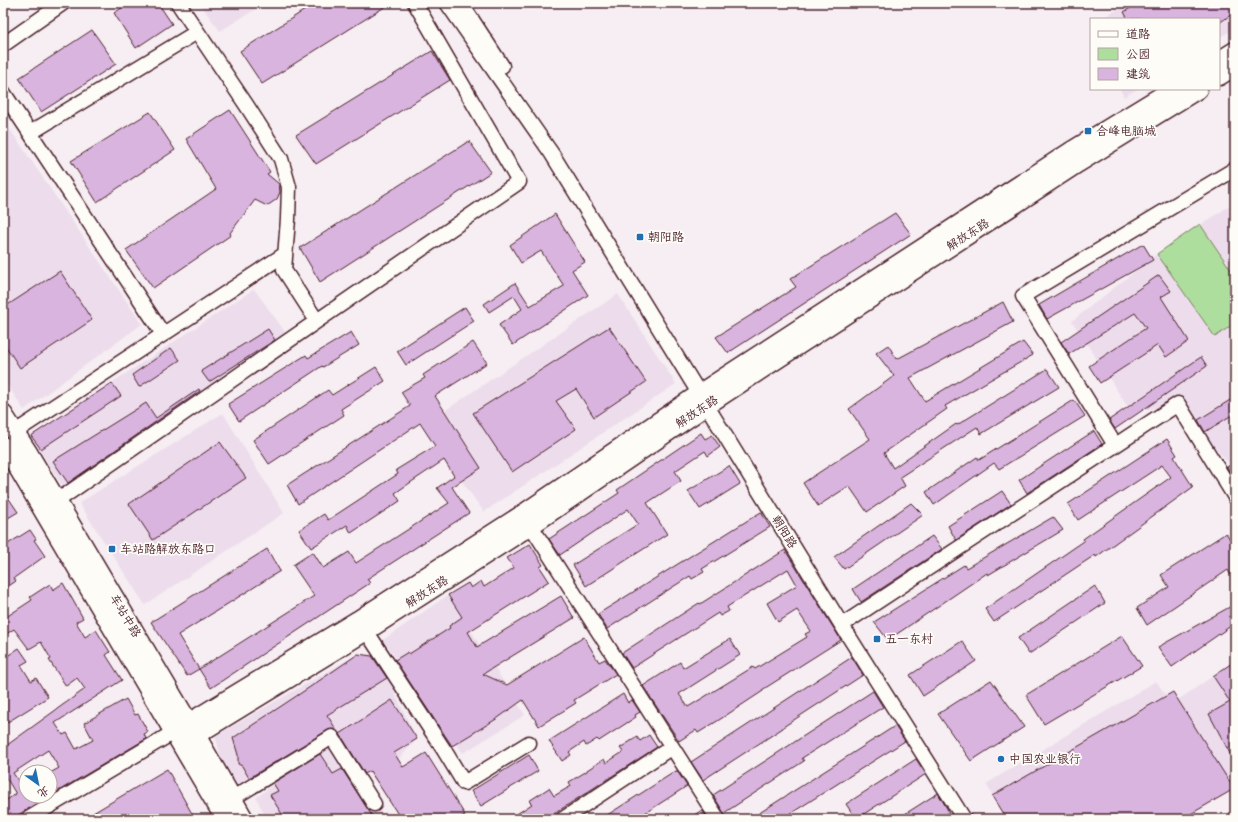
<svg xmlns="http://www.w3.org/2000/svg" width="1238" height="822" font-family="Pangolin,'LXGW WenKai TC',sans-serif">
<style>
.built{fill:#edddec}
.green{fill:#aede9e;stroke:#7c7e64}
.building{fill:#d8b4de;stroke:#4a1f2b}
.lines{fill:none;stroke-linecap:round;stroke-linejoin:round}
.minor-casing{stroke:#4a1f2b;stroke-width:17}
.major-casing{stroke:#4a1f2b;stroke-width:21}
.minor{stroke:#fdfcf7;stroke-width:14}
.major{stroke:#fdfcf7;stroke-width:18}
.poi-dot{fill:#1f6fb2;stroke:#fdfcf7;stroke-width:1.5}
.labels{text-anchor:middle;dominant-baseline:central;stroke-width:3.5;stroke-linejoin:round;paint-order:stroke}
.poi-label{font-size:12px;fill:#4a1f2b;stroke:#fdfcf7;text-anchor:start}
.street-label{font-size:12px;fill:#4a1f2b;stroke:#fdfcf7}
</style>
<rect width="100%" height="100%" fill="#f6eef2"/>
<filter id="ink" filterUnits="userSpaceOnUse"><feTurbulence type="fractalNoise" baseFrequency=".025" numOctaves="2"/><feDisplacementMap in="SourceGraphic" scale="8" xChannelSelector="R" yChannelSelector="G"/><feConvolveMatrix kernelMatrix="1 2 1 2 8 2 1 2 1" color-interpolation-filters="sRGB"/></filter>
<g filter="url(#ink)">
<path class="built" d="M199,3H266L220,31Z
M1128,3H1235V28L1219,38V19H1101Z
M1120,89H1137L1124,97Z
M3,119L142,324L24,410L3,378Z
M1235,202V471L1178,404L1131,412L1072,321L1157,254Z
M254,289L294,344L69,497L31,436Z
M618,294L676,384L484,512L422,426Z
M223,413L284,513L145,605L79,503Z
M448,595L525,715L463,753L383,640Z
M358,654L387,677L417,739L377,783L334,739L386,819H267L256,798L330,739L230,789L215,736Z
M1235,661V773L1226,778L1007,819L986,784L1156,681L1172,704Z"/>
<path class="green" d="M1200,224L1235,276V323L1215,337L1157,254Z"/>
<path class="building" d="M129,3H158L172,24L136,48L114,13Z
M316,3H391L262,84L240,51Z
M1138,3H1235V12L1219,23V19H1128L1124,12Z
M92,30L116,64L41,112L19,78Z
M432,51L450,80L316,164L296,135Z
M230,110L270,172L267,174L279,184L280,192L277,199L267,206L255,200L230,233L231,235L153,288L126,250L216,189L186,139Z
M150,112L175,150L97,202L71,161Z
M469,141L491,172L320,282L300,248Z
M895,213L911,234L728,353L716,337L796,287L790,279Z
M555,214L585,262L572,270L588,295L513,345L499,325L522,309L514,296L489,312L484,304L515,283L530,306L564,286L541,251L521,263L510,245Z
M1143,244L1153,260L1047,319L1039,305Z
M60,271L92,320L20,368L3,342V308Z
M1159,275L1171,291L1161,297L1189,341L1166,357L1158,345L1100,383L1089,366L1146,328L1135,313L1069,354L1061,342Z
M1003,302L1013,322L910,378L925,401L1023,342L1033,355L945,406L947,409L884,453L893,468L956,424L957,425L1047,369L1059,387L981,434L977,427L900,477L905,486L867,512L849,486L818,506L803,483L870,439L849,409L894,376L876,353L888,345L897,359Z
M465,307L474,321L406,365L397,351Z
M609,327L646,382L594,417L576,389L556,401L576,429L512,472L473,413Z
M268,329L275,340L209,382L201,371Z
M351,332L359,345L323,367L322,366L239,421L228,404L306,355L308,358Z
M473,342L487,363L435,396L481,468L452,487L469,513L367,579L370,583L211,688L199,669L314,596L293,565L313,552L323,568L349,552L356,563L449,503L437,488L454,476L444,460L395,493L400,501L351,533L347,525L311,548L299,530L324,514L328,520L398,474L396,470L435,446L420,423L298,504L287,485L410,406L401,392L425,378L423,375Z
M171,348L180,360L139,387L132,375Z
M1201,357L1207,366L1115,429L1109,420Z
M376,367L385,381L341,409L344,415L269,464L253,440L328,390L332,395Z
M112,383L121,396L41,449L31,436Z
M199,389L200,391L68,483L53,461L146,403L156,418Z
M1235,397V413L1205,432L1198,420Z
M1074,400L1085,416L999,469L994,463L934,505L926,492L977,457L979,460Z
M1094,431L1102,444L1027,493L1019,480Z
M701,433L705,439L712,435L720,447L708,456L705,451L675,471L681,481L647,503L667,534L586,586L573,565L638,524L628,509L560,555L549,539L619,493L617,490Z
M1167,439L1177,455L1174,457L1193,487L1096,557L1095,555L994,622L985,609L1084,541L1083,539L1171,477L1162,465L1078,520L1068,504Z
M220,442L246,478L153,540L129,504Z
M1235,462V481L1227,467Z
M729,466L740,484L700,509L688,491Z
M3,490L18,512L3,521Z
M1002,491L1011,504L956,540L948,526Z
M911,503L923,515L844,569L834,557Z
M761,512L770,527L702,569L704,572L692,579L690,576L607,629L598,614Z
M1053,517L1063,530L988,575L987,573L888,640L874,622L964,565L966,568Z
M30,530L36,539L34,540L45,556L14,578L16,581L3,590V547Z
M1226,533L1235,547V583L1228,570L1147,625L1137,608L1169,587L1161,575Z
M932,536L942,549L861,602L853,589Z
M530,544L543,565L540,567L549,581L468,632L477,647L561,596L574,618L483,674L507,685L584,637L599,662L605,659L616,674L574,700L576,703L539,726L523,700L498,718L452,746L395,660L408,652L409,654L450,628L449,626L462,617L448,595L468,583L471,588L481,581L484,587L514,568L507,558Z
M267,549L280,571L178,635L199,669L187,676L151,622Z
M785,550L841,640L762,690L763,691L719,720L698,733L696,730L679,741L643,686L680,662L683,668L730,639L740,655L679,694L688,707L753,667L755,669L807,637L805,634L811,631L797,610L778,622L767,603L797,585L788,569L727,607L729,611L720,616L718,613L632,668L622,653L699,603L700,604Z
M63,583L83,618L76,622L85,637L96,630L110,652L106,655L122,680L55,723L63,735L67,733L76,749L93,740L84,723L126,699L135,715L138,714L148,732L144,734L146,739L50,796V773L59,768L48,750L13,773L23,788L26,786V796H50L11,819H3V802L16,794L7,779L3,782V748L85,689L77,678L66,686L49,660L51,659L41,642L29,649L14,629L3,636V619L32,600L30,597L50,584L53,590Z
M1095,586L1105,603L1029,654L1018,638Z
M1235,604V623L1172,667L1158,647Z
M1122,636L1142,666L1044,724L1026,695Z
M962,641L976,661L923,696L910,675Z
M19,648L28,661L21,665L31,681L36,678L48,697L3,725V659Z
M358,654L372,656L387,678L327,715L336,729L328,730L249,778L242,766L238,764V755L233,738L310,687Z
M852,657L863,675L783,727V728L703,780L691,762Z
M1235,661V763L1209,714L1230,702L1213,676Z
M991,680L1024,727L971,761L938,714Z
M873,691L883,707L802,758L804,761L724,813L713,795Z
M1173,692L1234,789L1182,819H1006L992,796Z
M623,694L628,703L632,700L640,712L635,715L636,717L599,741L597,739L586,746L584,742L569,752L571,755L562,761L549,741Z
M392,700L417,739L394,753L403,767L426,753L465,815L458,819H401L370,771L365,774L340,734Z
M895,726L905,741L782,819H750Z
M649,735L657,747L546,819H509L532,804L529,801L549,788L554,796L571,786L569,782L587,771V770L604,759L606,763L623,752L620,748L637,737L640,741Z
M320,754L333,774L342,769L374,819H285L270,795L278,791L273,783Z
M529,755L538,771L481,806L471,791Z
M916,759L926,774L856,819L846,804Z
M167,769L195,819H83Z
M676,771H677L687,786L636,819H601Z
M938,793L949,812L938,819H897Z
M702,810L708,819H688Z"/>
<g class="lines">
<g class="minor-casing">
<path id="minor" d="M178,3L247,106L281,159L289,187L288,219L284,270L317,321L519,182L415,3
M447,3L552,154L841,624L964,819
M461,3L502,66
M3,45L63,3
M3,92L163,334
M30,133L197,32
M15,432L285,254
M1115,445L1023,296L1235,169
M57,501L317,321
M526,518L718,819
M848,621L1178,404L1235,497
M361,623L444,750L464,783L529,743
M233,798L332,737L374,804
M28,819L174,732
M563,819L672,747"/>
</g>
<g class="major-casing">
<path id="major" d="M1219,61L1235,51
M1219,76L1235,66
M3,414L29,454L196,735L244,819
M3,446L15,463L225,819
M174,732L358,620L523,514L705,390L1070,152L1173,89
M196,735L366,631L530,526L713,401L1078,163L1198,89"/>
</g>
<use href="#minor" class="minor"/>
<use href="#major" class="major"/>
</g>
</g>
<g class="poi-dot">
<rect x="1084" y="127" width="8" height="8" rx="2"/>
<rect x="636" y="233" width="8" height="8" rx="2"/>
<rect x="108" y="545" width="8" height="8" rx="2"/>
<rect x="873" y="635" width="8" height="8" rx="2"/>
<circle cx="1001" cy="759" r="4"/>
</g>
<g class="labels">
<g class="poi-label">
<text x="1096" y="131">合峰电脑城</text>
<text x="648" y="237">朝阳路</text>
<text x="120" y="549">车站路解放东路口</text>
<text x="885" y="639">五一东村</text>
<text x="1009" y="759">中国农业银行</text>
</g>
<g class="street-label">
<text transform="translate(968 235) rotate(-33)">解放东路</text>
<text transform="translate(697 412) rotate(-34)">解放东路</text>
<text transform="translate(784 532) rotate(58)">朝阳路</text>
<text transform="translate(427 592) rotate(-33)">解放东路</text>
<text transform="translate(125 616) rotate(59)">车站中路</text>
</g>
</g>
<rect width="1238" height="822" fill="none" stroke="#fdfcf7" stroke-width="16"/>
<rect x="8" y="8" width="1222" height="806" fill="none" stroke="#4a1f2b" stroke-width="1.5" filter="url(#ink)"/>
<rect x="1090" y="18" width="130" height="72" fill="#fdfcf7" stroke="#b5a4a5"/>
<rect x="1098" y="31" width="20" height="6" fill="#fdfcf7" stroke="#b5a4a5"/>
<text x="1126" y="38" font-size="12" fill="#4a1f2b">道路</text>
<rect x="1098" y="48" width="20" height="12" fill="#aede9e" stroke="#b5a4a5"/>
<text x="1126" y="58" font-size="12" fill="#4a1f2b">公园</text>
<rect x="1098" y="68" width="20" height="12" fill="#d8b4de" stroke="#b5a4a5"/>
<text x="1126" y="78" font-size="12" fill="#4a1f2b">建筑</text>
<g transform="translate(38 784) rotate(147)"><circle r="19" fill="#fdfcf7" stroke="#b5a4a5"/>
<path d="M0-3L7 15L0 10L-7 15Z" fill="#1f6fb2"/>
<text y="-6" font-size="11" font-weight="bold" text-anchor="middle" fill="#4a1f2b">北</text>
</g>
</svg>
